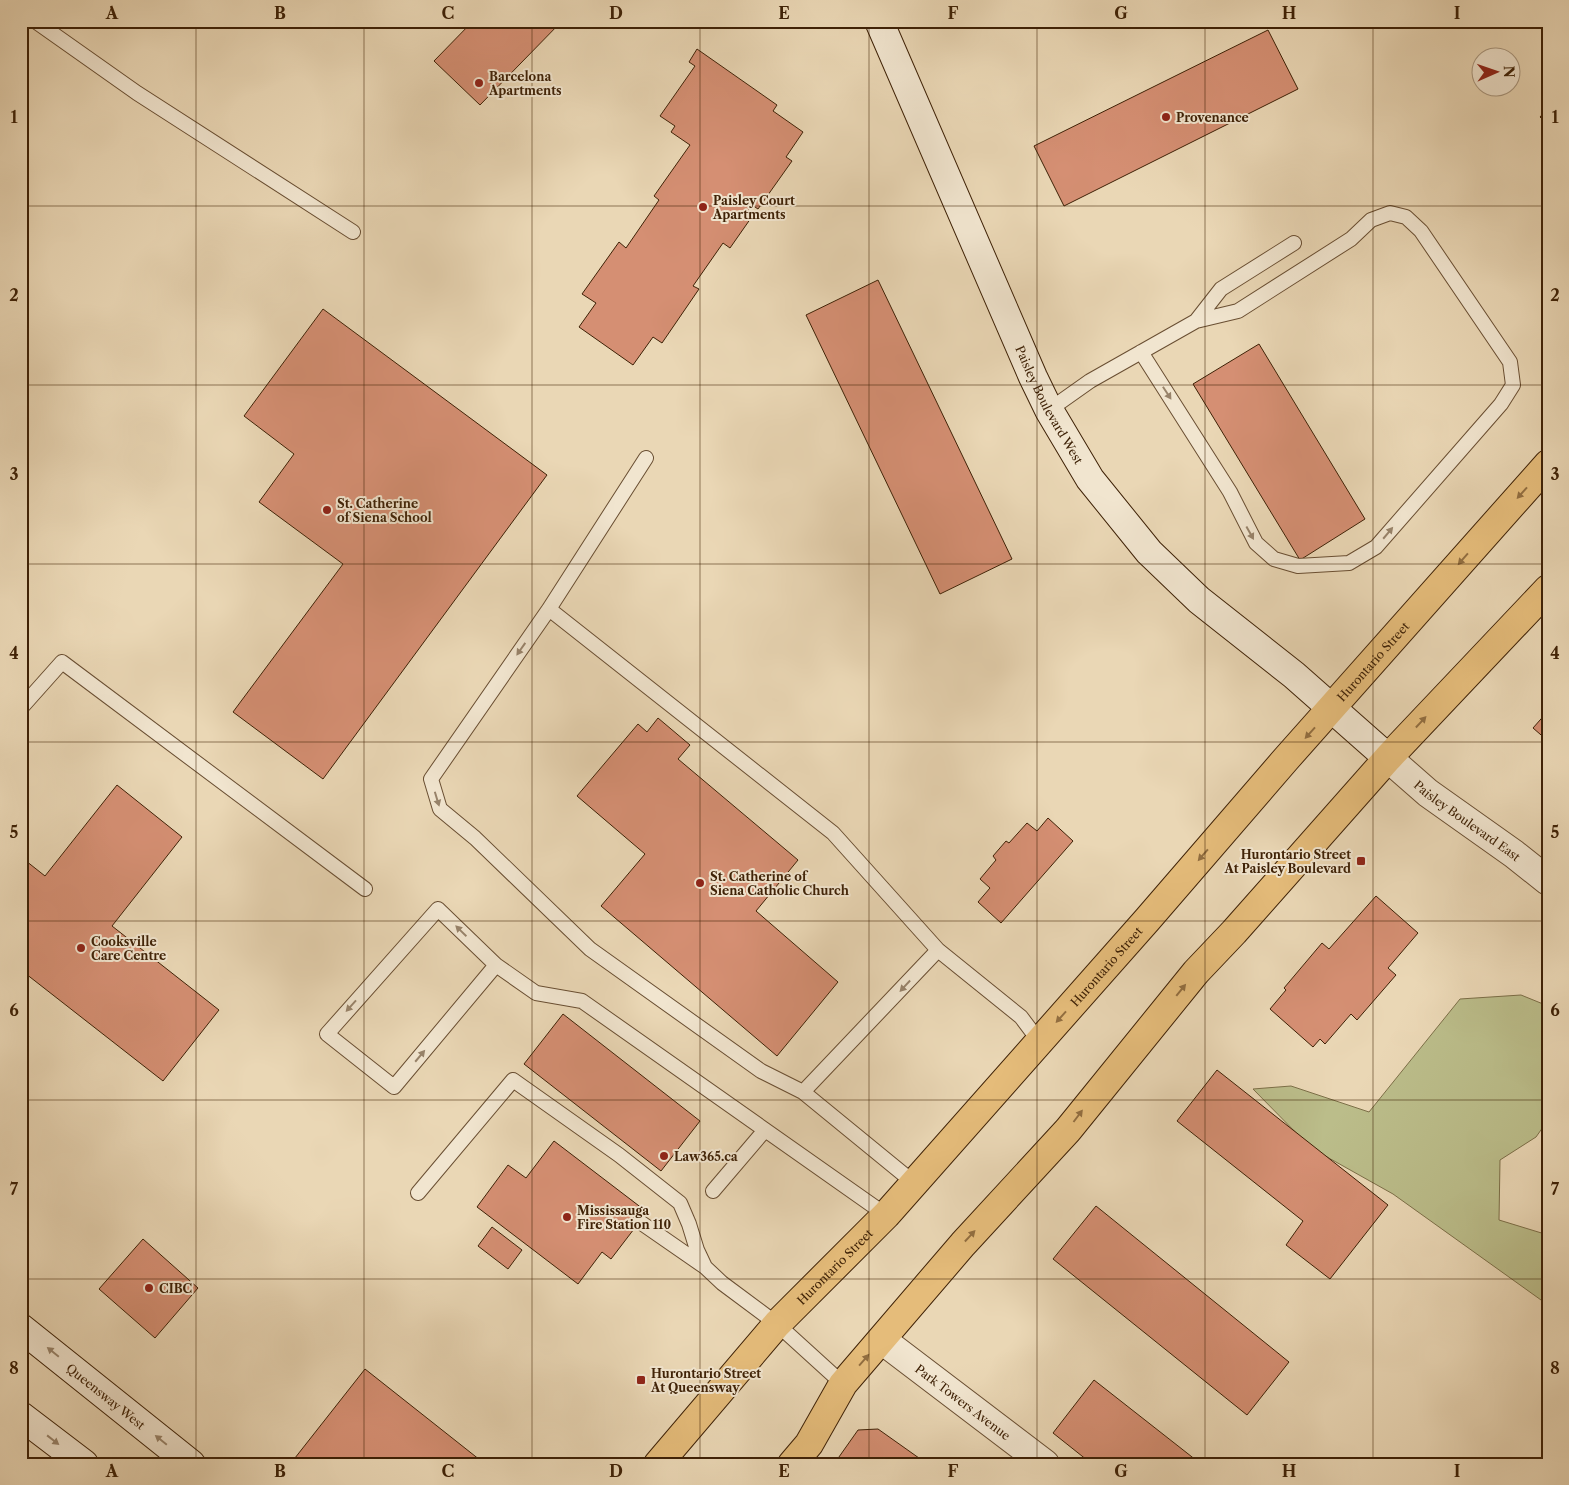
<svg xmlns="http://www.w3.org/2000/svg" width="1569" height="1485" font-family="'Libre Caslon Text',serif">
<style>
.green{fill:#bbbd8a;stroke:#7c6f48}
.building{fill:#d58f73;stroke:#3e2106}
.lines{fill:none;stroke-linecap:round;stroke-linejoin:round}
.lane-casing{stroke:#694e32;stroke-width:16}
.street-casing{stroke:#694e32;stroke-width:30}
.secondary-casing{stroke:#3e2106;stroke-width:30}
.primary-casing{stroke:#3e2106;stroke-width:30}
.lane{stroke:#f1e5cf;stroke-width:14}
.street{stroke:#f1e5cf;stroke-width:28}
.secondary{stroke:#f1e5cf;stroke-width:28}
.primary{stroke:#e5bc7a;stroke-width:28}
.oneway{fill:#98836a}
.oneway2{fill:#926e40}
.grid{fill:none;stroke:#3e2106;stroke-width:1;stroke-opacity:0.55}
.poi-dot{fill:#8f2418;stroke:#f1e5cf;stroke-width:2}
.labels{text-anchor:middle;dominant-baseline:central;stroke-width:4;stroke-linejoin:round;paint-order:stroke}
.poi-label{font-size:12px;font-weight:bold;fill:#3e2106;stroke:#f1e5cf;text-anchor:start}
.street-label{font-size:12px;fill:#3e2106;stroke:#f1e5cf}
.neatline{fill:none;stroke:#3e2106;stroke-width:2}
.grid-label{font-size:16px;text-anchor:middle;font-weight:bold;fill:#3e2106}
</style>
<rect width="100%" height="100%" fill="#ead7b5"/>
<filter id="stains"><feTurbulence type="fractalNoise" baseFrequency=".004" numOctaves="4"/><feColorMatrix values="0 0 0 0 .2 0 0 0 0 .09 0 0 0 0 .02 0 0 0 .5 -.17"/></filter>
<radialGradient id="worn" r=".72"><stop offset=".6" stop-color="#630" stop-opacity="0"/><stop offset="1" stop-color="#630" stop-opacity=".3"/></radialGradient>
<path class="green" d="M1521,995L1548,1006V1120L1536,1137L1500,1160L1499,1220L1548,1235V1305L1393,1194L1311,1148L1253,1089L1291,1086L1369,1112L1460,999Z"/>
<path class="building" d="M473,21H562L480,105L434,61Z
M1268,30L1298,89L1064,206L1034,146Z
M697,49L777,105L773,111L803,132L786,157L792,161L758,209L752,205L746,214L751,218L730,248L723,243L693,286L699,289L662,343L653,337L633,365L579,327L596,303L582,294L619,242L626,248L659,200L654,196L690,145L671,132L675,126L660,116L695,66L689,62Z
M1548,108V124L1540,117Z
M878,280L1012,559L940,594L806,315Z
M323,309L547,475L323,779L233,712L343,564L259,502L294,454L244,416Z
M1259,344L1365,519L1300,560L1193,384Z
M1548,711V741L1533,728Z
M658,718L690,745L678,759L798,860L756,911L838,982L777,1056L601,906L645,854L577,796L638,724L647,732Z
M117,785L182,837L112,926L219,1010L163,1081L21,970V857L45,876Z
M1048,818L1073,841L1001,923L978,902L990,888L980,879L996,860L993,856L1006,841L1009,843L1027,823L1037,831Z
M1376,896L1418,933L1388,968L1396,975L1357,1020L1351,1014L1325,1044L1320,1039L1313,1047L1270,1009L1286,990L1284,988L1322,943L1329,949Z
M563,1014L700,1121L661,1171L524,1064Z
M1217,1070L1388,1205L1330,1279L1286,1245L1303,1221L1177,1121Z
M554,1141L647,1212L611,1259L602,1252L578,1284L477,1207L508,1165L526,1178Z
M1096,1206L1289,1362L1247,1415L1053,1259Z
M492,1227L522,1250L508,1269L478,1246Z
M143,1239L198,1288L155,1338L99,1289Z
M365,1369L480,1460L477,1464L291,1463Z
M1094,1380L1201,1464H1092L1053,1433Z
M878,1429L926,1463V1464H834L858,1430Z"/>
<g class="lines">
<g class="lane-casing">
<path id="lane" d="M35,21L137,93L353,232
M1196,321L1221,289L1294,243
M1049,410L1090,381L1196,321L1238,311L1351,239L1371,220L1390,213L1406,217L1421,231L1510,362L1513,385L1501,404L1376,547L1349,563L1298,566L1274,559L1256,543L1230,492L1141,352
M646,458L549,609L431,779L440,809L475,838L590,949L761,1071L803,1092L913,1182
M549,609L833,833L938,950L1021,1017L1039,1041
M21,708L62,662L365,889
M496,965L394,1087L327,1034L438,909L496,965L536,993L582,1001L886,1215
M803,1092L938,950
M713,1191L765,1130
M418,1193L513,1080L619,1155L680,1203L689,1224L697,1250L705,1267L722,1283L777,1324L843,1384
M640,1222L705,1267"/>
</g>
<g class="street-casing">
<g id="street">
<path id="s1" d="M1388,758L1428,793L1514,854L1548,881"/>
<path id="s2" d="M882,1340L1045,1464"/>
</g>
</g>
<g class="secondary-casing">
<g id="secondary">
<path id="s3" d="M879,21L1033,377L1049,410L1090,479L1149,552L1199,600L1294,675L1388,758"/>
<path id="s4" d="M21,1328L191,1464"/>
<path d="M21,1416L84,1464"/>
</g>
</g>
<g class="primary-casing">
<g id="primary">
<path id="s5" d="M658,1464L777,1324L886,1215L1147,920L1286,759L1548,464"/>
<path d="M792,1464L809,1444L843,1384L963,1244L1068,1130L1196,972L1234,932L1388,758L1548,589"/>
</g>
</g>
<use href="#lane" class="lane"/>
<use href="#street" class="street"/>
<use href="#secondary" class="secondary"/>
<use href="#primary" class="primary"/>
</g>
<defs><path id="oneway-solid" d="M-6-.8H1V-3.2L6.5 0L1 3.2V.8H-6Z" transform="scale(1.25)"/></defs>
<g class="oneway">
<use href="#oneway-solid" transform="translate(1167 393) rotate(57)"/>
<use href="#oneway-solid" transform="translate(1250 533) rotate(61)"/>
<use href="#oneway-solid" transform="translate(1388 533) rotate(-50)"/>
<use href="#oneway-solid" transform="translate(521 649) rotate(125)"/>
<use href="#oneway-solid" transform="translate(437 799) rotate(73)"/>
<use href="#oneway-solid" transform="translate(461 931) rotate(-136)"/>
<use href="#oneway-solid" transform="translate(905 986) rotate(133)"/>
<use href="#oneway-solid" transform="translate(351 1006) rotate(132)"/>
<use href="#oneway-solid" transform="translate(420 1056) rotate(-50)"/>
<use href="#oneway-solid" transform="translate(53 1352) rotate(-141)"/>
<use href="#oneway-solid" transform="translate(53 1440) rotate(38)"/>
<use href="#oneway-solid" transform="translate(161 1440) rotate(-141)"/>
</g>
<g class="oneway2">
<use href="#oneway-solid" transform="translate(1522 493) rotate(132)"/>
<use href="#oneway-solid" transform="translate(1463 559) rotate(131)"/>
<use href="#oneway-solid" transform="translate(1421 722) rotate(-47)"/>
<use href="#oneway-solid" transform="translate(1310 733) rotate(132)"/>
<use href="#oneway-solid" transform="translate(1203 855) rotate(131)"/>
<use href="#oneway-solid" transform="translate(1181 990) rotate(-51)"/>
<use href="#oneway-solid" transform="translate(1061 1017) rotate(132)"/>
<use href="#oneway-solid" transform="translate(1078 1116) rotate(-53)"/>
<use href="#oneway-solid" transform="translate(970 1236) rotate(-47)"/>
<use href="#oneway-solid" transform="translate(864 1360) rotate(-49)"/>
</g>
<path class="grid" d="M196,21V1464M364,21V1464M532,21V1464M700,21V1464M869,21V1464M1037,21V1464M1205,21V1464M1373,21V1464M21,206H1548M21,385H1548M21,564H1548M21,742H1548M21,921H1548M21,1100H1548M21,1279H1548"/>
<g class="poi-dot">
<circle cx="479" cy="83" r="5"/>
<circle cx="1166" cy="117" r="5"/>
<circle cx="703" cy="207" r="5"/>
<circle cx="327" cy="510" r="5"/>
<rect x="1356" y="856" width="10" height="10" rx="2.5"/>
<circle cx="700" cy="883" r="5"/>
<circle cx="81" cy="948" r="5"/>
<circle cx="664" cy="1156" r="5"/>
<circle cx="567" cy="1217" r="5"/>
<circle cx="149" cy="1288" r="5"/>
<rect x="636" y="1375" width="10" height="10" rx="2.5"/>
</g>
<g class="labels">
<g class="poi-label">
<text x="489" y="76">Barcelona<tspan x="489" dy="14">Apartments</tspan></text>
<text x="1176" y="117">Provenance</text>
<text x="713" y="200">Paisley Court<tspan x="713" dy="14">Apartments</tspan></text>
<text x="337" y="503">St. Catherine<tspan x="337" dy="14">of Siena School</tspan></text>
<text x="1351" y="854" text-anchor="end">Hurontario Street<tspan x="1351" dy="14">At Paisley Boulevard</tspan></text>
<text x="710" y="876">St. Catherine of<tspan x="710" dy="14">Siena Catholic Church</tspan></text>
<text x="91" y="941">Cooksville<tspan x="91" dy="14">Care Centre</tspan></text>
<text x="674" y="1156">Law365.ca</text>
<text x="577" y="1210">Mississauga<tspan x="577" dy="14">Fire Station 110</tspan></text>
<text x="159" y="1288">CIBC</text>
<text x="651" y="1373">Hurontario Street<tspan x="651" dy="14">At Queensway</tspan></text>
</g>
<g class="street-label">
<text stroke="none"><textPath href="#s3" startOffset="420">Paisley Boulevard West</textPath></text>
<text stroke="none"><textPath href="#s5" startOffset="1075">Hurontario Street</textPath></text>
<text stroke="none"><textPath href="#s1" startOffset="101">Paisley Boulevard East</textPath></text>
<text stroke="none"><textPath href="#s5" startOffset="670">Hurontario Street</textPath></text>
<text stroke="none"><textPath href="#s5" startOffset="265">Hurontario Street</textPath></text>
<text stroke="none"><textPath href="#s4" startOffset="109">Queensway West</textPath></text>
<text stroke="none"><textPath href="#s2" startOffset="102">Park Towers Avenue</textPath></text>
</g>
</g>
<rect width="1569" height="1485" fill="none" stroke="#ead7b5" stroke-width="55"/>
<g transform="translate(1496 72) rotate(88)"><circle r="24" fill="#f1e5cf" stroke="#a9977f"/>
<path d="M0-4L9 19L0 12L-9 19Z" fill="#8f2418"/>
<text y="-8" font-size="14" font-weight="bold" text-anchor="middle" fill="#3e2106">N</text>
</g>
<rect x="28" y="28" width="1514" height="1430" class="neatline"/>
<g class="grid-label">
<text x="112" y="19">A</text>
<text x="280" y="19">B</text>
<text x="448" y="19">C</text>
<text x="616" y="19">D</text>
<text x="784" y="19">E</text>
<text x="953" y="19">F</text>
<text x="1121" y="19">G</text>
<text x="1289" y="19">H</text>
<text x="1457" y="19">I</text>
<text x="14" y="123">1</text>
<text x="1555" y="123">1</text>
<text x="14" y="301">2</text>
<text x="1555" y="301">2</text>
<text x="14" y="480">3</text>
<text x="1555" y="480">3</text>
<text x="14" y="659">4</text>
<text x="1555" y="659">4</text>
<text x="14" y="838">5</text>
<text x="1555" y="838">5</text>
<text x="14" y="1016">6</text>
<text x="1555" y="1016">6</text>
<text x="14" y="1195">7</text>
<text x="1555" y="1195">7</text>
<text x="14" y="1374">8</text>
<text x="1555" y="1374">8</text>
<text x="112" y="1477">A</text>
<text x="280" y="1477">B</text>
<text x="448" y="1477">C</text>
<text x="616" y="1477">D</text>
<text x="784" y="1477">E</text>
<text x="953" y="1477">F</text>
<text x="1121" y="1477">G</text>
<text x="1289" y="1477">H</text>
<text x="1457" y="1477">I</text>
</g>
<rect width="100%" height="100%" filter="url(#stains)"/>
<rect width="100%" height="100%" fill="url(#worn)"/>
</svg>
